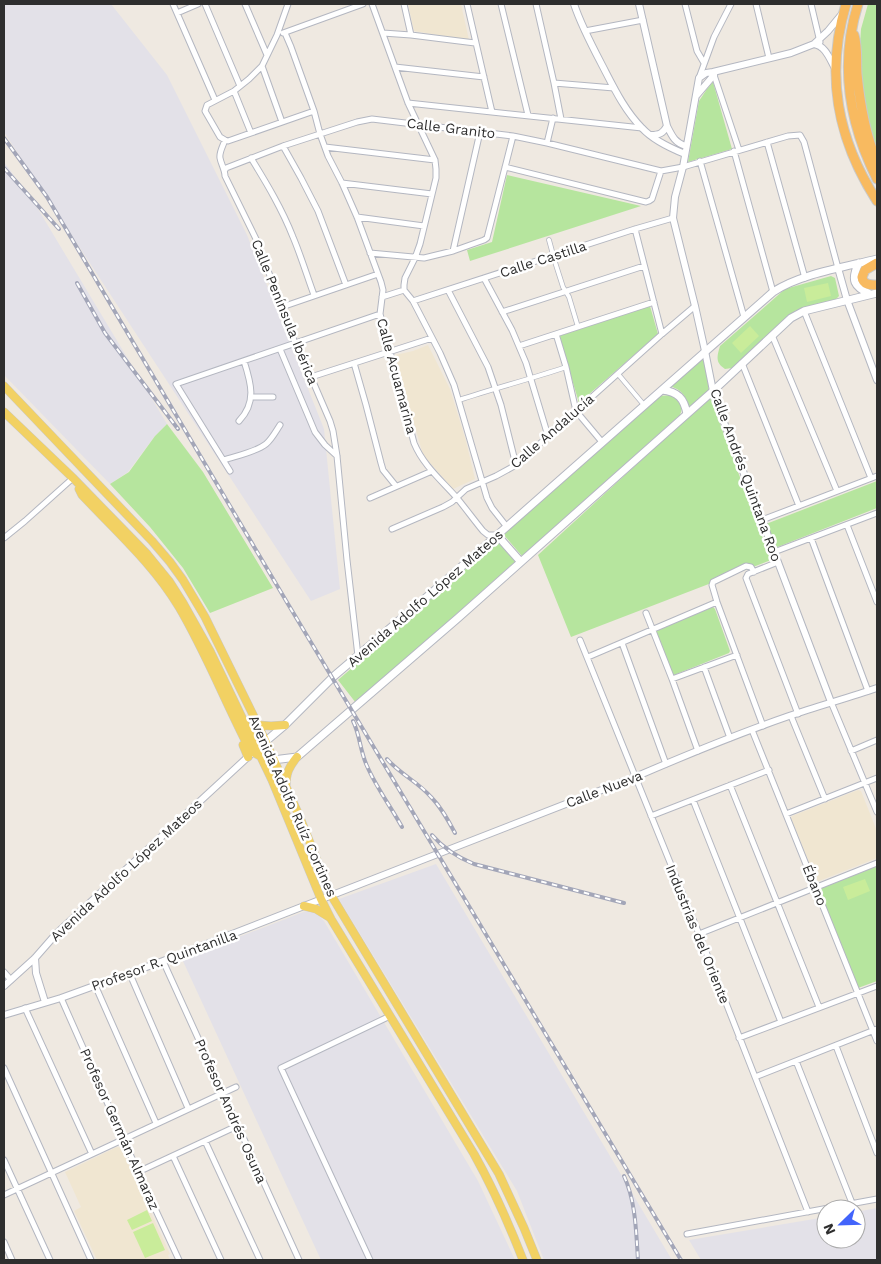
<svg xmlns="http://www.w3.org/2000/svg" width="881" height="1264" font-family="'Work Sans',sans-serif">
<style>
.industrial{fill:#e3e1e8}
.education{fill:#f0e6d1}
.green{fill:#b6e59e}
.pitch{fill:#c9ec9a}
.lines{fill:none;stroke-linecap:round;stroke-linejoin:round}
.pedestrian-casing{stroke:#b4b7c1;stroke-width:5.5}
.minor-casing{stroke:#b4b7c1;stroke-width:7}
.tertiary-casing{stroke:#b4b7c1;stroke-width:8}
.secondary-casing{stroke:#b4b7c1;stroke-width:9}
.primary-casing{stroke:#c9c9c9;stroke-width:9}
.trunk-casing{stroke:#c9c9c9;stroke-width:11}
.pedestrian{stroke:#fff;stroke-width:4}
.minor{stroke:#fff;stroke-width:5}
.tertiary{stroke:#fff;stroke-width:6}
.secondary{stroke:#fff;stroke-width:7}
.primary{stroke:#f2d163;stroke-width:8}
.trunk{stroke:#f8ba60;stroke-width:9}
.rail-casing{stroke:#a3a6b8;stroke-width:4}
.rail{stroke:#fff;stroke-width:2;stroke-dasharray:5.5;stroke-linecap:butt}
.labels{text-anchor:middle;dominant-baseline:central;stroke-width:5;stroke-linejoin:round;paint-order:stroke}
.street-label{font-size:14px;fill:#2e2e2e;stroke:#fff}
</style>
<rect width="100%" height="100%" fill="#efe9e1"/>
<path class="industrial" d="M4,4H111L167,75L247,235L324,429L340,589L311,601L4,132Z
M4,162L38,209L167,424L155,436L128,472L110,484L4,375Z
M436,864L672,1260H544L517,1191L339,899Z
M306,911H314L324,921L478,1181L515,1260H321L182,959Z
M877,1208V1260H701L689,1240L826,1217V1239H856V1212Z"/>
<path class="education" d="M408,4H461L469,40L414,31Z
M428,345L450,389L466,441L475,479L453,489L423,455L395,355L413,351Z
M858,790L861,791L877,831V858L819,881L816,880L791,818L792,816Z
M117,1147L121,1148L170,1254L168,1255L170,1260H97L74,1211L81,1207L65,1172Z"/>
<path class="green" d="M868,4H877V154L862,107L860,44L861,29Z
M713,82L732,149L688,162L699,101L707,89Z
M507,175L641,206L470,261L467,250L492,242Z
M831,276L835,278L839,296L836,299L795,311L732,368L725,369C715,363 717,356 720,346L785,289Z
M650,306L658,334L579,403L559,336Z
M704,356L709,390L689,409C687,397 682,390 670,386Z
M672,395C680,400 684,406 680,415L522,556L503,534L659,396Z
M710,397L771,560L571,637L538,555Z
M167,424L203,472L273,588L210,613L183,568L150,527L110,484L129,472L155,436Z
M877,481V508L775,548L766,524Z
M499,540L516,561L356,703L338,680Z
M713,607L715,609L730,651L729,653L674,675L671,674L656,632L658,629Z
M877,866V981L858,988L819,891V889Z"/>
<path class="pitch" d="M828,283L831,296L807,302L804,288Z
M750,326L759,336L741,353L732,343Z
M865,879L870,891L848,900L843,887Z
M147,1210L152,1221L132,1230L127,1220Z
M153,1223L165,1250L145,1258L133,1232Z"/>
<g class="lines">
<g class="pedestrian-casing">
<path id="pedestrian" d="M549,240L555,262L563,287L569,297L578,327
M618,374L644,405
M459,400C495,388 531,379 566,367"/>
</g>
<g class="minor-casing">
<path id="minor" d="M173,4L215,100
M205,4L240,86
M245,4L267,55
M288,4L277,35L262,66L249,79L234,91L207,105L205,111L220,137L225,140L228,141L314,111
M372,4L408,103L435,160L436,169V178L420,244L415,258L405,278L404,285V290
M404,4L411,35
M467,4L492,112
M501,4L528,115
M536,4L554,83L561,119
M685,4L697,51L704,63
M756,4L769,58
M811,4L820,42
M177,13L198,4
M585,31L643,20
M283,33L363,4
M285,33L291,47L314,111L320,134L328,156L342,183L357,217L381,282L383,290L380,314L414,443C423,465 441,480 457,498C466,509 474,520 483,531L488,535H497
M383,33L411,35L475,43
M262,66L282,122
M395,67L484,77
M713,72L739,150
M699,78L714,37L731,4
M554,83L614,88
M234,91L251,133
M408,103L642,128
M225,140C223,146 219,152 220,158C221,164 225,170 225,176L257,241L295,343L311,377L330,421L333,431L337,456L347,560L358,656
M767,142L805,278
M547,143L553,118
M283,146L301,178L318,211L346,285
M325,147L435,160
M734,151L773,292
M251,158C267,184 282,209 293,237C301,256 307,276 314,295
M700,161L744,317
M505,167L646,202L649,201L652,199L661,171
M225,170L226,168L283,146L357,122L372,119L513,136L547,143L661,171L683,167L788,136L800,135L804,142L838,268
M342,183L432,194
M357,217L424,226
M635,229L662,334
M453,251L480,132
M370,253L424,258L453,251L484,240L487,238L513,136
M484,278L512,330L526,363L548,436
M404,290L413,301L440,353L454,385L487,498L492,508L507,527
M448,290L488,367L501,405L516,465
M382,297L404,290
M413,301L635,229L673,218
M282,307L378,274
M804,311L871,478
M502,312L644,266
M556,334L566,367L576,411L602,442
M772,335L837,491
M519,346L654,302
M280,349L315,432L325,445L337,456
M354,363L366,405L381,463L383,470L396,486
M742,363L799,506
M311,377L432,338
M252,397H273
M239,421C257,402 251,383 244,361
M224,460C236,456 256,452 266,444C272,439 276,431 280,425
M230,471L176,384L380,314
M370,498L432,471
M762,520L877,476
M847,525L877,602
M392,529L443,507L452,502L466,489L496,476L516,465L662,334L695,306
M4,538L25,521L73,478
M811,538L868,691
M774,552L877,513
M778,562L748,574L746,578L798,714
M754,572L751,567L746,566L713,582L712,585L717,602L763,726
M646,613L672,679L698,751
M580,640L699,934L808,1212
M622,643L666,764
M588,657L717,602
M704,667L730,738
M672,679L737,655
M831,702L877,812
M791,716L825,799
M752,730L877,1041
M851,751L877,740
M730,785L819,1007
M693,800L781,1022
M786,814L877,778
M651,816L769,770
M699,934L877,863
M163,961L299,1260
M4,972L11,980
M129,972L188,1108
M95,985L156,1123
M61,998L138,1172L179,1260
M25,1008L92,1154
M739,1038L877,986
M836,1046L877,1153
M796,1061L852,1203
M4,1068L91,1260
M755,1077L877,1029
M205,1141L260,1260
M173,1156L221,1260
M4,1160L50,1260
M138,1172L237,1126
M4,1195L236,1087
M687,1234L877,1199
M4,1242L12,1260
M370,1260L281,1068L390,1016"/>
</g>
<g class="tertiary-casing">
<path id="tertiary" d="M574,4C581,25 591,44 601,63C613,86 624,110 642,128C653,140 670,148 685,154
M639,4L667,126C672,136 675,143 686,146
M814,44C826,46 830,60 836,70
M696,96L714,75
M651,135C660,135 663,133 667,126
M838,268L847,300L877,380
M831,702L762,520L718,407L713,391L705,351L695,306L673,218L675,197L683,167L699,78L706,73L713,72L791,53L814,44L828,31L842,14
M35,958L36,973L45,1002
M4,986L35,958L56,934L250,755
M4,1015L61,998L163,961L635,777C686,755 737,734 789,716C818,706 848,698 877,688"/>
</g>
<g class="secondary-casing">
<path id="secondary" d="M859,263C850,280 854,287 870,294
M662,390C678,392 684,398 687,414
M497,535L520,561
M253,752L285,725L334,676L435,590L773,292C800,274 845,267 877,259
M273,760L297,757L458,618L713,391L791,318L804,311L877,293"/>
</g>
<g class="primary-casing">
<path id="primary" d="M4,386L152,541L170,562L183,580L205,617L258,725L298,813L331,895L499,1174L524,1228L537,1260
M4,412L73,478L147,554L169,581L183,603L210,651L272,780L321,899L331,919L474,1154C493,1188 509,1224 523,1260
M79,489L82,495C116,531 154,565 179,607C205,651 224,699 247,744L253,752L260,756
M258,725L271,726L285,725
M243,745L248,757
M286,786C286,773 289,767 297,757
M304,906L316,909L329,917"/>
</g>
<g class="trunk-casing">
<path id="trunk" d="M846,4C825,75 837,139 877,201
M858,4C839,65 849,123 877,179
M854,35C858,48 856,61 857,74C860,105 865,134 877,162
M877,263L865,270L862,277C863,285 870,285 877,285"/>
</g>
<use href="#pedestrian" class="pedestrian"/>
<use href="#minor" class="minor"/>
<use href="#tertiary" class="tertiary"/>
<use href="#secondary" class="secondary"/>
<use href="#primary" class="primary"/>
<use href="#trunk" class="trunk"/>
<g class="rail-casing">
<path id="rail" d="M4,138L47,197L288,604L681,1260
M4,168L59,229
M77,283L105,333L178,429
M353,721C360,735 360,751 367,766C376,787 391,807 402,827
M387,759C400,774 418,782 431,797C441,807 448,820 455,833
M432,835C444,849 457,857 474,864L624,903
M624,1176C636,1202 636,1232 638,1260"/>
</g>
<use href="#rail" class="rail"/>
</g>
<g class="labels">
<g class="street-label">
<text transform="translate(451 128) rotate(7)">Calle Granito</text>
<text transform="translate(543 259) rotate(-18)">Calle Castilla</text>
<text transform="translate(285 312) rotate(68)">Calle Península Ibérica</text>
<text transform="translate(397 376) rotate(75)">Calle Acuamarina</text>
<text transform="translate(552 431) rotate(-41)">Calle Andalucía</text>
<text transform="translate(746 475) rotate(70)">Calle Andrés Quintana Roo</text>
<text transform="translate(425 598) rotate(-41)">Avenida Adolfo López Mateos</text>
<text transform="translate(604 789) rotate(-21)">Calle Nueva</text>
<text transform="translate(293 806) rotate(66)">Avenida Adolfo Ruíz Cortines</text>
<text transform="translate(126 870) rotate(-43)">Avenida Adolfo López Mateos</text>
<text transform="translate(815 885) rotate(68)">Ébano</text>
<text transform="translate(698 934) rotate(68)">Industrias del Oriente</text>
<text transform="translate(164 960) rotate(-20)">Profesor R. Quintanilla</text>
<text transform="translate(231 1111) rotate(66)">Profesor Andrés Osuna</text>
<text transform="translate(120 1129) rotate(66)">Profesor Germán Almaraz</text>
</g>
</g>
<rect width="881" height="1264" fill="none" stroke="#2e2e2e" stroke-width="10"/>
<g transform="translate(841 1224) rotate(247)"><circle r="24" fill="#ffffff" stroke="#ababab"/>
<path d="M0-4L9 19L0 12L-9 19Z" fill="#4264fb"/>
<text y="-8" font-size="14" font-weight="bold" text-anchor="middle" fill="#2e2e2e">N</text>
</g>
</svg>
